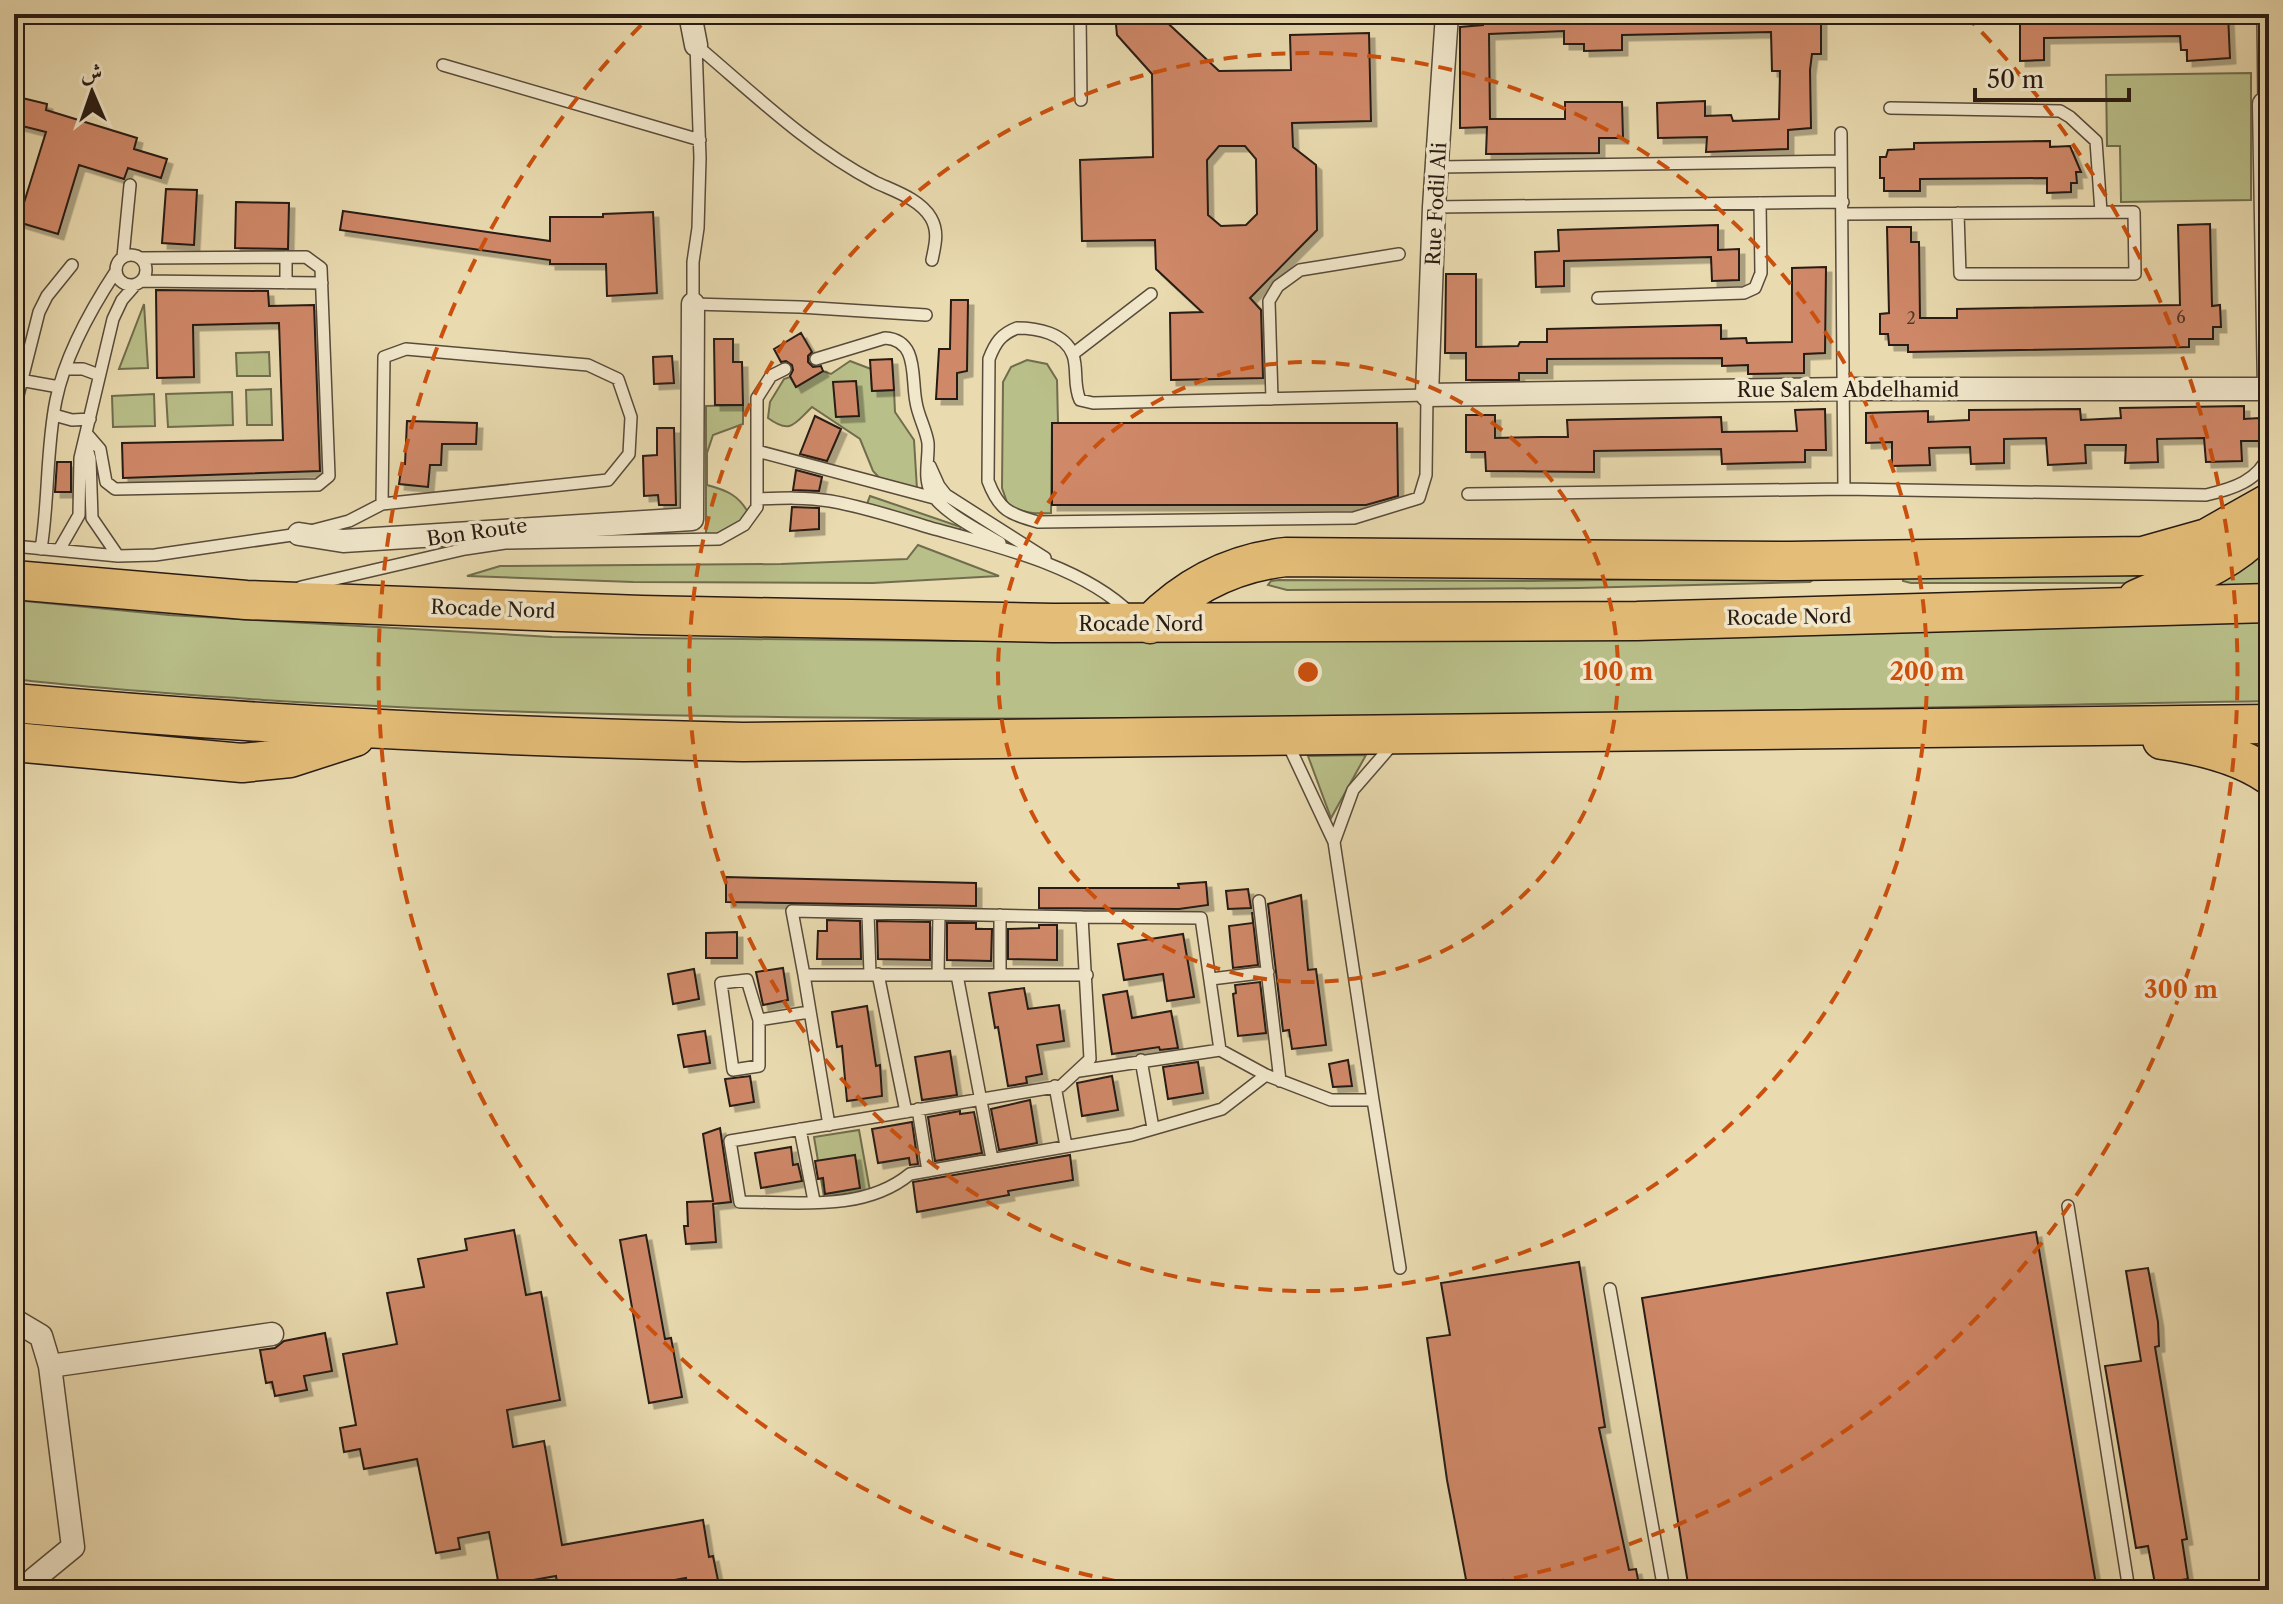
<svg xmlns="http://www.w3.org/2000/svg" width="2283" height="1604" font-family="'Libre Caslon Text',Amiri,serif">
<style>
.green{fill:#b9bf89;stroke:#706d4e;stroke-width:2}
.building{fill:#cf8868;stroke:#281b13;stroke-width:2;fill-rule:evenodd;filter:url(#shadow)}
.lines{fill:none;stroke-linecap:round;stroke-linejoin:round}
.lane-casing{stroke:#584b3a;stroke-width:14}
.street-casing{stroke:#584b3a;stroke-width:25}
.highway-casing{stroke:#281b13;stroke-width:41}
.lane{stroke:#f1e7cb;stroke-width:11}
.street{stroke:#f1e7cb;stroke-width:22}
.highway{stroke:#e4bd78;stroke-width:38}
.ring{fill:none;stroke:#cb500d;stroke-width:4;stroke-dasharray:14 10}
.labels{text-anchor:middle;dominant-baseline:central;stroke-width:7;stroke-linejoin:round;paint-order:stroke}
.number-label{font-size:16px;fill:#523628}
.street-label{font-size:20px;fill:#281b13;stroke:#f1e7cb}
.centre{fill:#cb500d;stroke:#f1e7cb;stroke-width:4}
.ring-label{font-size:24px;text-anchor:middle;font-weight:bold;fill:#cb500d;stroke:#f1e7cb;stroke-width:7;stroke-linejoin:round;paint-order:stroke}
</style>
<defs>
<filter id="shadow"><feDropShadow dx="5.5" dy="5.5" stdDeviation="0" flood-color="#0004"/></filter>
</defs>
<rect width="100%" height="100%" fill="#e9daaf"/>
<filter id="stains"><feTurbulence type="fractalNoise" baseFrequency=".0025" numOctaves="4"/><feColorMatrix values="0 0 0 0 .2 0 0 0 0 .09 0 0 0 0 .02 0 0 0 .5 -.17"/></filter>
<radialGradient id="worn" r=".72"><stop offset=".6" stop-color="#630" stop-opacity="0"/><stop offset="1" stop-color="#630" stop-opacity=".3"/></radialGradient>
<path class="green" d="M2251,73V200L2121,202L2120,146H2107L2106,75Z
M144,304L148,368L119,369Z
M269,352L270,376H237L236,353Z
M1027,360L1047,364L1057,380L1058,423H1052L1051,513C1034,514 1024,513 1008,505L1002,488L1003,382L1011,367Z
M850,361L871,369L872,391L894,390L895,412L914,440L917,489L885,484L873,471L860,439L812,407C795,423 791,435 768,418L770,402L784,379L790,377L796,387L823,371L831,374Z
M271,389L272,425H247L246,390Z
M232,392L233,425L168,427L166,394Z
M154,394L155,426L113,427L112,396Z
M743,405V424L713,435L707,453V485C726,490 739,495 749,514L737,530L706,539V406Z
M870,496L961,527L958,535L867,504Z
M2269,537V587H2192Z
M918,545L999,576L873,583L633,582L467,576L500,566L781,564L907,559Z
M2126,565L2156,577L2125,583H1911L1903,581L1902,567Z
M1811,577L1814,579L1810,582L1579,588L1287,590L1268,585L1271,581L1279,580L1532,581Z
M14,600L169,615L552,637L950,641L1645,635L2269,622V701C1812,709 1354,721 897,718C685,717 474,713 263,700C179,694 97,689 14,679Z
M1366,755L1331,818L1308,756Z
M859,1130L870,1191L824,1197L814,1137Z"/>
<path class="building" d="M1120,14H1158L1219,71L1291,70L1290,35L1369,33L1371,121L1292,123L1293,147L1316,165L1317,230L1250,298L1261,310L1263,378L1171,380L1170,313L1202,312L1156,269L1155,240L1082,241L1080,160L1153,157L1152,74L1117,35L1116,25ZM1219,146H1245L1256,159L1257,214L1246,225L1221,226L1208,215L1207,160Z
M1483,14H1821V54H1812L1810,70L1811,128L1788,130V149L1706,152L1707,137L1658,138L1657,103L1705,101V116L1731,115L1733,121L1779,119L1780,71H1772L1771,32L1622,35V50L1584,51V44H1564V31L1489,34L1490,119H1565V102H1622L1623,138H1599V153L1486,154L1487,127L1460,128V27L1483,25Z
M2020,14H2228L2230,58L2187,61V50H2181L2180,36L2044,38V60L2020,61Z
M14,96L47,104L46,110L137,138L134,149L167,159L161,178L128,168L124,179L79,165L58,234L18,222L46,132L14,124Z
M2050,141V147L2070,146L2081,172H2076L2077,183H2071V192L2047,193V178L1920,179V191H1884V178H1880V157H1886L1888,150L1914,149V143Z
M166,189L197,190L194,245L162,243Z
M236,202L289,203L288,249L235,248Z
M343,211L550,241V217H603V214L653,212L657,293L607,296L606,264H550V260L340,230Z
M2210,224L2212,306L2220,305L2221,327H2213V339H2189V347L1908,352V345H1889L1888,334H1880V314L1889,313L1887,227H1911V242H1919L1920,318H1957V309L2180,305L2178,225Z
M1718,225V250L1739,249V280L1712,281L1711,257L1564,261V286L1536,287L1535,252L1559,251L1558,230Z
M1826,267L1825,353L1804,354V373L1748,374V365L1722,366V358L1547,359V373H1519V380H1466V353H1445L1446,274H1476V347L1518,346L1520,342H1547V329L1721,325V339L1746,338L1747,343L1792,342V268Z
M156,290L268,291L269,306L314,305L320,471L123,478L122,443L283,440L279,323L193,325L194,377L157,378Z
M951,300H968L967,371L957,373V399H936L939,349H950Z
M801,333L812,352L808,356V362L813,367L821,366L823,371L796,387L790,376L793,370L792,365L786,361L781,362L774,349Z
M714,339H733V362H742L743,405H715Z
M672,356L674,383L654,384L653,357Z
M892,359L894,390L872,391L870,360Z
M856,381L859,416L836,417L833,382Z
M2244,406V419L2259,418L2260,441H2241L2242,461L2206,462L2204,438L2157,439L2158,462L2125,463L2126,445H2085L2086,463L2048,465L2046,438L2004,439V463L1971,464L1970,447L1929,448L1930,465L1892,466V442L1866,443V413L1928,411V422L1969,420V410L2080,409L2081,420L2121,418L2120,408Z
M1825,409L1826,450H1805V462L1722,464L1721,449L1594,451V472L1486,471L1485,452H1466V415H1495V438L1540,437H1568L1567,420L1721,417L1722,432L1797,431L1795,410Z
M815,416L841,429L827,461L800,454Z
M407,421L477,423L476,444H442L441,465H430L428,487L399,484L402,463L405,464Z
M1052,423H1397L1398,496L1366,505H1052Z
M657,428H674L676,505H659L658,495L644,496L643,456L657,455Z
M57,462H71V492H55Z
M796,470L822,477L819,491L793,490Z
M792,507L819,508V529L790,531Z
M726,877L976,883V906L726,902Z
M1206,882L1208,905L1179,909L1039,908V888H1179L1178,884Z
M1248,889L1251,908L1228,909L1226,891Z
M1301,895L1308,970L1316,969L1326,1045L1292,1049L1289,1030L1283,1031L1268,904Z
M1252,912L1258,965L1233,968L1229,926L1253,923Z
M827,920L860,921L861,959H817L818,931H827Z
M877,921L930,922V960L878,959Z
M947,923H976V929H992L991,961L947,960Z
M1039,925H1057V960L1008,959V929L1039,928Z
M737,932V958H706V933Z
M1183,934L1194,997L1167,1001L1163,974L1124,980L1118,944Z
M783,968L788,1000L763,1005L756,972Z
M694,969L699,999L673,1004L668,974Z
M1260,982L1266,1033L1238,1036L1233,994L1236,993L1235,985Z
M1024,988L1028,1009L1059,1005L1064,1041L1037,1045L1042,1074L1026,1077L1027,1083L1008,1086L998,1027L995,1028L989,993Z
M1127,991L1132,1018L1171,1011L1178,1048L1160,1050L1159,1047L1112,1054L1103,995Z
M867,1006L876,1066L880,1065L882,1096L847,1101L842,1046L837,1047L832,1012Z
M705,1031L710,1063L684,1067L678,1035Z
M950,1051L957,1095L922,1100L915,1057Z
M1348,1060L1352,1086L1333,1087L1329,1064Z
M1198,1062L1203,1093L1168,1099L1163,1067Z
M750,1076L754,1102L730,1106L725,1079Z
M1112,1076L1118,1110L1082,1116L1077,1083Z
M1030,1100L1037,1143L999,1150L991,1109Z
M960,1111V1114L974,1112L982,1153L935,1161L928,1117Z
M912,1122L918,1164L910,1165L909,1158L878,1163L872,1129Z
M720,1128L731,1202L713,1204L716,1242L686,1244L684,1226H688L687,1202L713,1201L703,1134Z
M791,1147L793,1165L798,1164L802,1181L761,1188L755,1153Z
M855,1155L860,1188L825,1194L823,1178L818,1179L815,1161Z
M1070,1155L1073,1180L1008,1191L1009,1195L917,1212L913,1182Z
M514,1230L526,1295L541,1292L560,1400L507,1410L513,1447L544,1441L562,1545L703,1520L709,1557L713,1556L720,1590H688L686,1578L620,1590H558L556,1576L499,1586L489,1532L458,1538L460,1549L436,1553L417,1459L364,1469L360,1449L344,1452L340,1428L356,1425L343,1354L397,1344L387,1293L424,1287L418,1259L467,1250L465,1239Z
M2036,1232L2097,1590H1689L1642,1298Z
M646,1235L665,1339L671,1338L682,1397L649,1403L620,1240Z
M1579,1262L1605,1427L1599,1428L1629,1570L1636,1569L1640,1590H1468L1447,1480L1427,1338L1450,1335L1441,1283Z
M2148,1268L2158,1322L2159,1346L2155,1347L2187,1539L2182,1540L2188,1579L2155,1584L2148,1546L2136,1548L2105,1366L2141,1361L2126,1271Z
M325,1333L332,1371L304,1376L307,1390L275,1396L272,1382L266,1383L260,1350L275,1348L284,1341Z"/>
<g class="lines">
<g class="lane-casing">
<path id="lane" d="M1080,14L1081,100
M2263,14L2264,104
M696,45L700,158L698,228L693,262V304L800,307L926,315
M696,45C754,94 808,147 875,182C894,191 920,199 931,218C939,232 935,245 932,260
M443,65L700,140
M1890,108L2060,111L2070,117L2096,141L2101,212
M1438,167L1841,161
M1434,207L1843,202
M1843,214L2134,212L2135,274H1960L1958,213
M116 270a15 15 0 1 1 30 0a15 15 0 1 1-30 0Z
M123,257L130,185
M286,257V283
M141,281L322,283
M1598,298L1744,293L1755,288L1761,273L1760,203
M1017,328C1037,328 1065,333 1073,355C1078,370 1073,385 1080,400L1093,403L1427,395L1426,475L1419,498L1354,518L1038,522C1009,514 999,510 988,481L989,359C995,343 1001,334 1017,328Z
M1073,354L1151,294
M816,359L885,338C919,340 911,378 916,402C918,416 926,429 928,443C929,459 923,478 931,492C941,512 981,531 1000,543
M66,369H83L99,375
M20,380L59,387
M1272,399L1269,301L1278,286L1300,270L1399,254
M14,411L39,312L47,296L72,265
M54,415L72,420L90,419
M87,434L100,449L106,482L115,489L318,485L329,476L321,268L306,257L142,258
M86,445L90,459L92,518L118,556
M757,451L934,498
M930,466L939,486L946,495L1045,558
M1844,489L2206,495C2232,489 2259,481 2269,454
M1468,494L1844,489L1841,133
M757,499C782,498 806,497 830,501C864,507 898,518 931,528C996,546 1083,566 1131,614
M14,546L118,556L155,555L299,534L349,521L382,504L608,480L629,454L631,417L618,379L588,365L406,349L384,357L382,504
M41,549C49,500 46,449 56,400C65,356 91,309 116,271
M59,550L79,515L80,458L113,319L122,300L136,284
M301,587L465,549L505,543L719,539L744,525L757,507V398L771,376L785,369
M1287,742L1334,842L1373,1100
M1334,842L1353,790L1392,745
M1259,901L1280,1081
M868,913L870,974
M878,974L906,1112
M804,975L792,911L1082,917
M938,975L939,914
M957,975L992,1159
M1000,975V915
M1211,979L1268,972
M759,1020V1066L733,1070L721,983L747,980L759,1020L809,1012
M1141,1060L1153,1128
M1079,1071L1220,1050
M1266,1075L1222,1109L1132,1135L910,1174C864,1212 797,1202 740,1202L730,1141L1061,1086L1090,1059L1082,917L1201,918L1220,1050L1266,1075L1331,1100H1373L1400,1268
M1055,1086L1066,1146
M918,1109L928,1171
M829,1125L804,975H1087
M800,1129L814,1201
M2068,1206L2129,1590
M1610,1289L1664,1590"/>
</g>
<g class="street-casing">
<path id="street" d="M690,14L696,45
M1447,14L1434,207L1427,395L1845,389H2269
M2269,389L2264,104H2269
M299,534L343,541L692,519L693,304
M14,1320L41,1336L50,1366
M30,1590L34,1579L73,1547L50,1366L272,1334"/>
</g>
<g class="highway-casing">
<path id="highway" d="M14,580L246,600L641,615L1053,623L1637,621L2269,603
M2137,599C2181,579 2225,567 2260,530
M1150,624C1188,585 1232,563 1286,557L1790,561L2143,556L2207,538L2269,503
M14,703C258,725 498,737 743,742L2269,724
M2162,740C2199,745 2238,754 2269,775
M14,742L242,763L290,758L355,737"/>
</g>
<use href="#lane" class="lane"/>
<use href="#street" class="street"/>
<use href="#highway" class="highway"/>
</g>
<g class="ring">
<circle cx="1308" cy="672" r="310"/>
<circle cx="1308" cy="672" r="619"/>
<path d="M1163 1590A929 929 0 0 1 651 15M1965 15A929 929 0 0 1 1453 1590"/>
</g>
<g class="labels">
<g class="number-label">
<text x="2181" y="317">6</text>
<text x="1911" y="318">2</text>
</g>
<g class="street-label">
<text transform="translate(1436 204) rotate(-87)">Rue Fodil Ali</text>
<text x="1848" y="390">Rue Salem Abdelhamid</text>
<text transform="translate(477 532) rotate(-8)">Bon Route</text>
<text transform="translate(493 609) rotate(2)">Rocade Nord</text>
<text transform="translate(1789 617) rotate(-1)">Rocade Nord</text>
<text x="1141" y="624">Rocade Nord</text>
</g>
</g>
<circle cx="1308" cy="672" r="12" class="centre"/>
<g class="ring-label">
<text x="1618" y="680">100 m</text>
<text x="1927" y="680">200 m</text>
<text x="2181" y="998">300 m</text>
</g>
<rect width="2283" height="1604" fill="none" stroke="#e9daaf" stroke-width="48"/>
<rect x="16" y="16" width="2251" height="1572" fill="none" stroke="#281b13" stroke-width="4"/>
<rect x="24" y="24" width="2235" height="1556" fill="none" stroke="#281b13" stroke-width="2"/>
<g transform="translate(92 92) rotate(358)" stroke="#f1e7cb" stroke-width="6" paint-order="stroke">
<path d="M0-6L14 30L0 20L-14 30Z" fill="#281b13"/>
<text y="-12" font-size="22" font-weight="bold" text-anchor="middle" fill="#281b13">ش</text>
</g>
<path d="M1975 88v12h154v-12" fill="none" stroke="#281b13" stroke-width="4"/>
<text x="1987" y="88" font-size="24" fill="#281b13" stroke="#f1e7cb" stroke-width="6" paint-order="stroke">50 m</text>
<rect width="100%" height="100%" filter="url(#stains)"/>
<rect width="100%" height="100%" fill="url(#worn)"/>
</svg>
